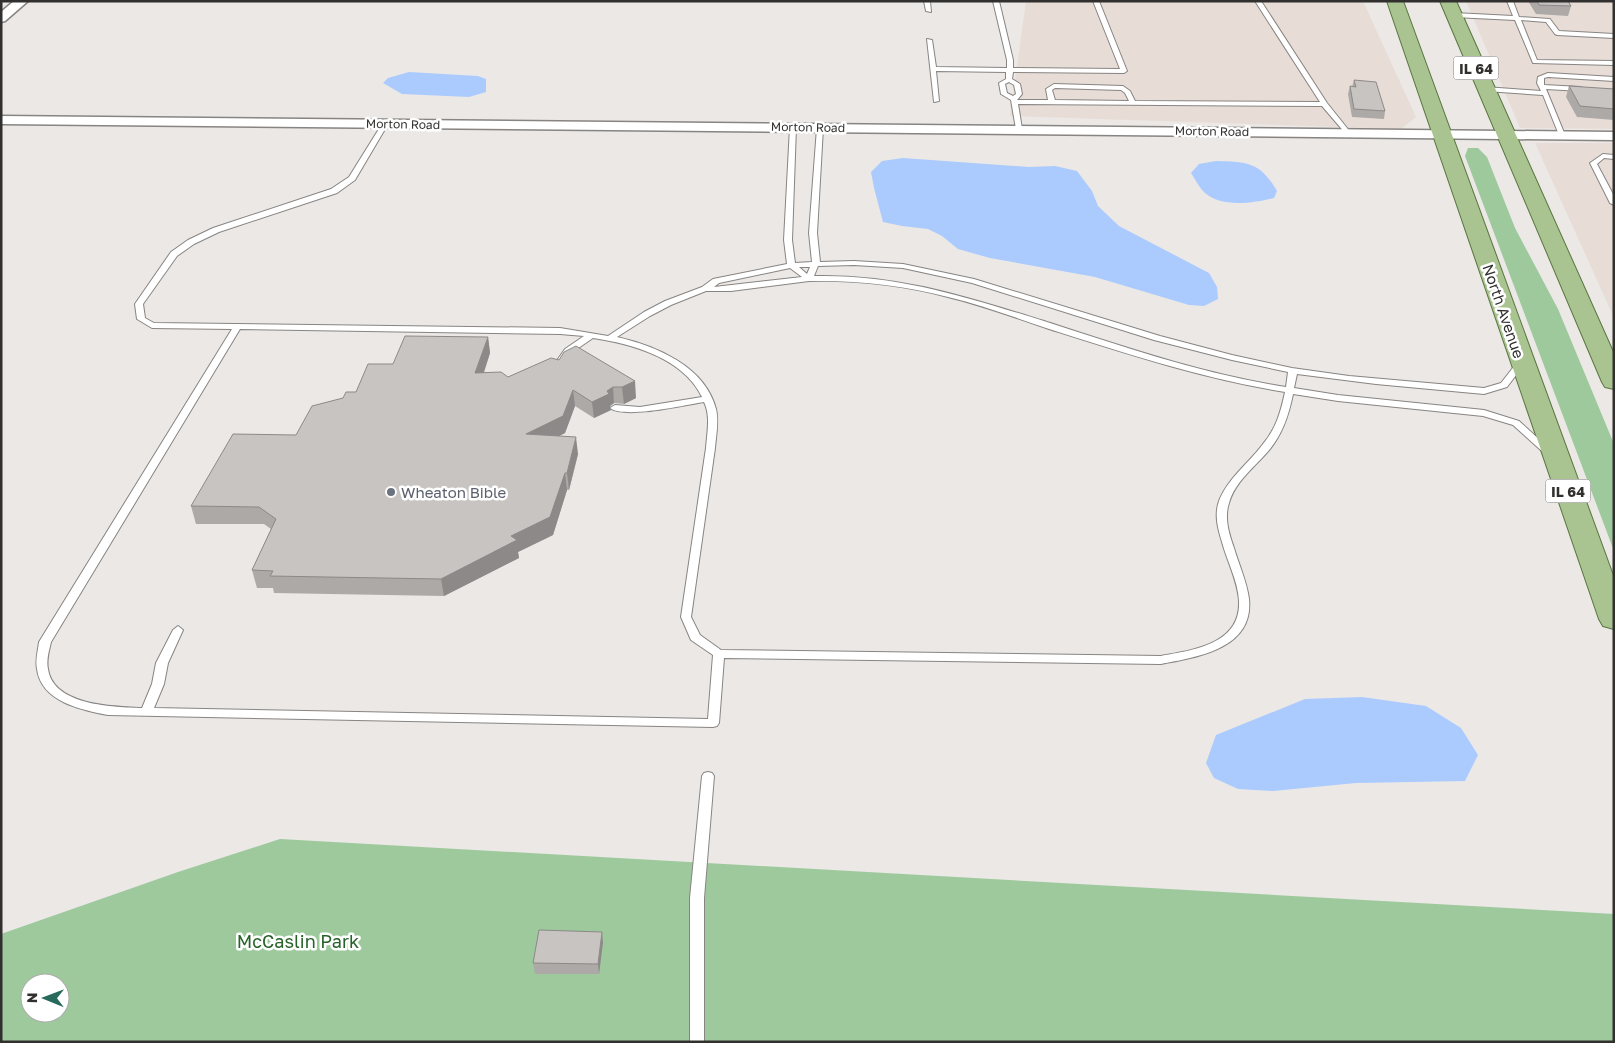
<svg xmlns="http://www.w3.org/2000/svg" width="1615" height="1043" font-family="'Golos Text',sans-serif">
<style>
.built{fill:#e7ddd6}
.green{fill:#9dc99c;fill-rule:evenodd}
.water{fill:#abcbfe}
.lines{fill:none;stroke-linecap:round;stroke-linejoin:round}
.service-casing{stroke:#878482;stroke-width:2}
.minor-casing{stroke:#878482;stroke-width:3}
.primary-casing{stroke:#5a763f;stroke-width:2}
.service{fill:#fff;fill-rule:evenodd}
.minor{fill:#fff;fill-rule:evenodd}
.primary{fill:#a9c391;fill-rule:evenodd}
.wall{fill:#aca9a7}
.shaded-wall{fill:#8c8988}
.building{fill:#c8c4c2;stroke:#8c8988}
.worship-dot{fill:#6b7280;stroke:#fff;stroke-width:2}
.labels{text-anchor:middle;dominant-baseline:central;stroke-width:5;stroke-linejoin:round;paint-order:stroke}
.far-street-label{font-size:12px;fill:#31302f;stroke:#fff}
.shield{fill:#fff;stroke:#6f6e6d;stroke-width:1}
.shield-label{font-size:14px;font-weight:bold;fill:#31302f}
.street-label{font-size:15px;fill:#31302f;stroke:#fff}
.worship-label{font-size:15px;fill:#5b616d;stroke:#fff;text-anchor:start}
.near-park-label{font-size:18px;fill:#276329;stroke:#fff}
</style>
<rect width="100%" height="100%" fill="#ebe8e6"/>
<path class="built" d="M1026,1H1363L1416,117L1401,129L1010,116Z
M1466,1H1614V129L1520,128Z
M1535,143H1614V318Z"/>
<path class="green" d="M1468,148H1478L1487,157L1515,228L1558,309L1614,444V551L1465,156Z
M280,839L1614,914V1042H1V934L178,872ZM30,983H60V1013H30Z"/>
<path class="water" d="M409,72L478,76L486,79V92L469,97L402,94L383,83L388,78Z
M903,158L1029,167L1055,166L1077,171L1092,191L1098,206L1119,226L1209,273L1217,287L1218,299L1204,306L1189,305L1095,277L990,258L958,249L942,236L928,229L902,226L883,222L874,188L871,172L882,161Z
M1216,161C1248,162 1260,162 1277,191L1274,198C1253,203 1219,209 1202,190C1198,185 1195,179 1191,173L1199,164Z
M1362,697L1426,706L1461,728L1478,755L1465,781L1356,783L1273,791L1238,789L1214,778L1206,763L1216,735L1305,699Z"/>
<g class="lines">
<g class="service-casing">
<path id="service" d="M924,1H930L931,12L926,11Z
M993,1H999L1013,60V68L1120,69L1093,1H1099L1127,71L1124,73L1013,72L1012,79L1020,84L1022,94L1017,100H1048L1046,89L1054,84L1123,86L1130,91L1135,101L1320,102L1255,1H1261L1327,103L1351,133L1346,134L1322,106L1018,104L1022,129L1019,131L1016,129L1011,100L1001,94L999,83L1006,79V72L936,71L939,101L934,102L927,39L932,40L936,67L1007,68V60ZM1009,82L1014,85L1016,94L1013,96L1007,93L1005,84ZM1055,88L1121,90L1125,93L1129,101L1055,100L1052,90Z
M1507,1H1513L1519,17L1550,19L1559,31L1614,34V38L1557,35L1555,34L1546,22L1521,20L1537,60L1614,61V65L1533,63L1515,20L1454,17L1451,15L1454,13L1513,16Z
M1548,73L1614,77V81L1548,77L1544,78V85L1581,87L1584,89L1581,91L1546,89L1565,135L1562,137L1559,135L1543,95L1485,91L1482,89L1485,87L1541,91L1537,83L1538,77Z
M385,122L388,124L355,180L337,193L219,232L194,244L177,256L143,304L145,318L154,323L560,328L608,336L644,312L665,301L702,287L713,279L787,264L784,240L790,127L793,125L796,127L792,240L795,263L812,262L809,233L817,128L820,126L823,128L817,233L820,262L854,261L903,264L974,279L1160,336L1232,355L1292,368L1349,376L1484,388L1501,383L1519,360H1525L1526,362L1507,387L1484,394L1376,384L1297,374L1294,388L1338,395L1484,410L1519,421L1552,451L1550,453H1544L1513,425L1483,416L1338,401L1293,394C1289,414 1283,433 1270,449C1256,466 1235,481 1229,503C1224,518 1229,534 1234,548C1239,565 1247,582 1249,599C1254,649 1197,657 1161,664L724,658L719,723L717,726L713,727L108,715C82,710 41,702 37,669C35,660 38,651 39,642L232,329L152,328L137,319L135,304L171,252L188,240L213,228L331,189L349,177L382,124ZM854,265L903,268L972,283L1154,340L1232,360L1288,372L1286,387C1203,374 1124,347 1044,321C966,297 897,274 814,276L818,266ZM799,267H810L807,274ZM790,268L802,277L714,287L719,283ZM809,281C856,280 903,285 948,297C981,305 1014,317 1046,328C1125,353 1203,379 1285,392C1281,411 1276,429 1263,444C1249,463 1228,478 1219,501C1214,515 1218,529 1222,542C1227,561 1238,581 1239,601C1241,644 1194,650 1161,656L721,650L700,635L691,617L715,448C716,436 719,421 716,409C705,366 656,346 617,337L650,316L671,305L706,291H731ZM240,329L560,334L584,336L565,349L558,359L559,361H565L571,353L593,338C633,344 683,358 702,397L640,407L615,405L610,408C625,419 685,405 704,402C711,416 707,433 706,448L681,617L691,640L713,655L708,719L154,708L164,684L168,663L183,630L178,626L173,630L156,663L152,684L142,708C115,707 53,706 48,669C46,660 49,651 51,642Z
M1603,154L1614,155V159L1604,158L1597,164L1614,196V205L1610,203L1590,163Z
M708,772L712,773L714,776L704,898V1042H690V898L702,776L704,773Z"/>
</g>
<g class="minor-casing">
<path id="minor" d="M14,1H28L5,21L1,22V12Z
M1,116L1614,132V140L1,124Z"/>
</g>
<g class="primary-casing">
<path id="primary" d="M1387,1H1403L1614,578V629L1603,626L1599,619Z
M1440,1H1456L1614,354V389L1605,387L1602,382Z"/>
</g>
<use href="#service" class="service"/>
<use href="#minor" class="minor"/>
<use href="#primary" class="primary"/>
</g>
<path class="wall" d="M1528,1H1568L1571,6L1568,16L1536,14Z
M1354,80L1385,111L1384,119L1352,117L1348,94L1350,86L1352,87Z
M1569,86L1614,89V120L1577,117L1566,97Z
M488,337L490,353L484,373L508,377L559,360L576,346L636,398L624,404L614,403L610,406L611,410L594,418L575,406L565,433L559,436L578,454L569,490H567L553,535L518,552L519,558L444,596L274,593L273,588H257L252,570L271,529L264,524H196L191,506L296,435L343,398L356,392L393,364Z
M603,942L599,974H535L533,963Z"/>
<path class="shaded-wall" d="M488,337L490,353L478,389L475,373Z
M635,381L636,398L624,404L622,387Z
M613,387L614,403L610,406L611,410L594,418L592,402Z
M573,390L575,406L565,433L529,451L526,434Z
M576,437L578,454L569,490L567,473Z
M565,473L567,490L553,535L518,552L519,558L444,596L441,579L511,536Z
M602,932L603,942L599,974L598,964Z"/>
<path class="building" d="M1537,1H1568L1571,6L1539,5Z
M1354,80L1376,82L1385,111L1354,109L1350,86L1356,87Z
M1569,86L1614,89V109L1580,106Z
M405,336L488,337L475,373L501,372L508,377L551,358L559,360L564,352L576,346L635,381L622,387H613L607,391L609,394L592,402L573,390L563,416L526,434L576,437L567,473H565L550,517L511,536L517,540L441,579L270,576L273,571L252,570L276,519L259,507L191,506L233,434L296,435L312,406L343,398L346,392H356L368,364H393Z
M539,930L602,932L598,964L533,963Z"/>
<circle class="worship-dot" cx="391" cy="492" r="5"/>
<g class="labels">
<g class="far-street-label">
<text transform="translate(403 124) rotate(1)">Morton Road</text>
<text transform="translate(808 127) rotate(1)">Morton Road</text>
<text transform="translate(1212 131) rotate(1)">Morton Road</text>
</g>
<g class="shield">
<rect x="1453.5" y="56.5" width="45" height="23" rx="4"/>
<rect x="1545.5" y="479.5" width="45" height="23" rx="4"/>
</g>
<g class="shield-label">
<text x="1476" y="68">IL 64</text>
<text x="1568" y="491">IL 64</text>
</g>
<g class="street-label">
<text transform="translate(1504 311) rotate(71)">North Avenue</text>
</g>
<g class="worship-label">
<text x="401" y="492">Wheaton Bible</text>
</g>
<g class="near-park-label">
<text x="298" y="941">McCaslin Park</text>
</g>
</g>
<rect width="1615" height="1043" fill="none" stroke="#31302f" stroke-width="5"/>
<g transform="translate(45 998) rotate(271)"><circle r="24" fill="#ffffff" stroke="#adacac"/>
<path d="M0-4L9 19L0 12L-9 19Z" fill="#276a5c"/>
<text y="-8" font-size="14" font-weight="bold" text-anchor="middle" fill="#31302f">N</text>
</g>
</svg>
